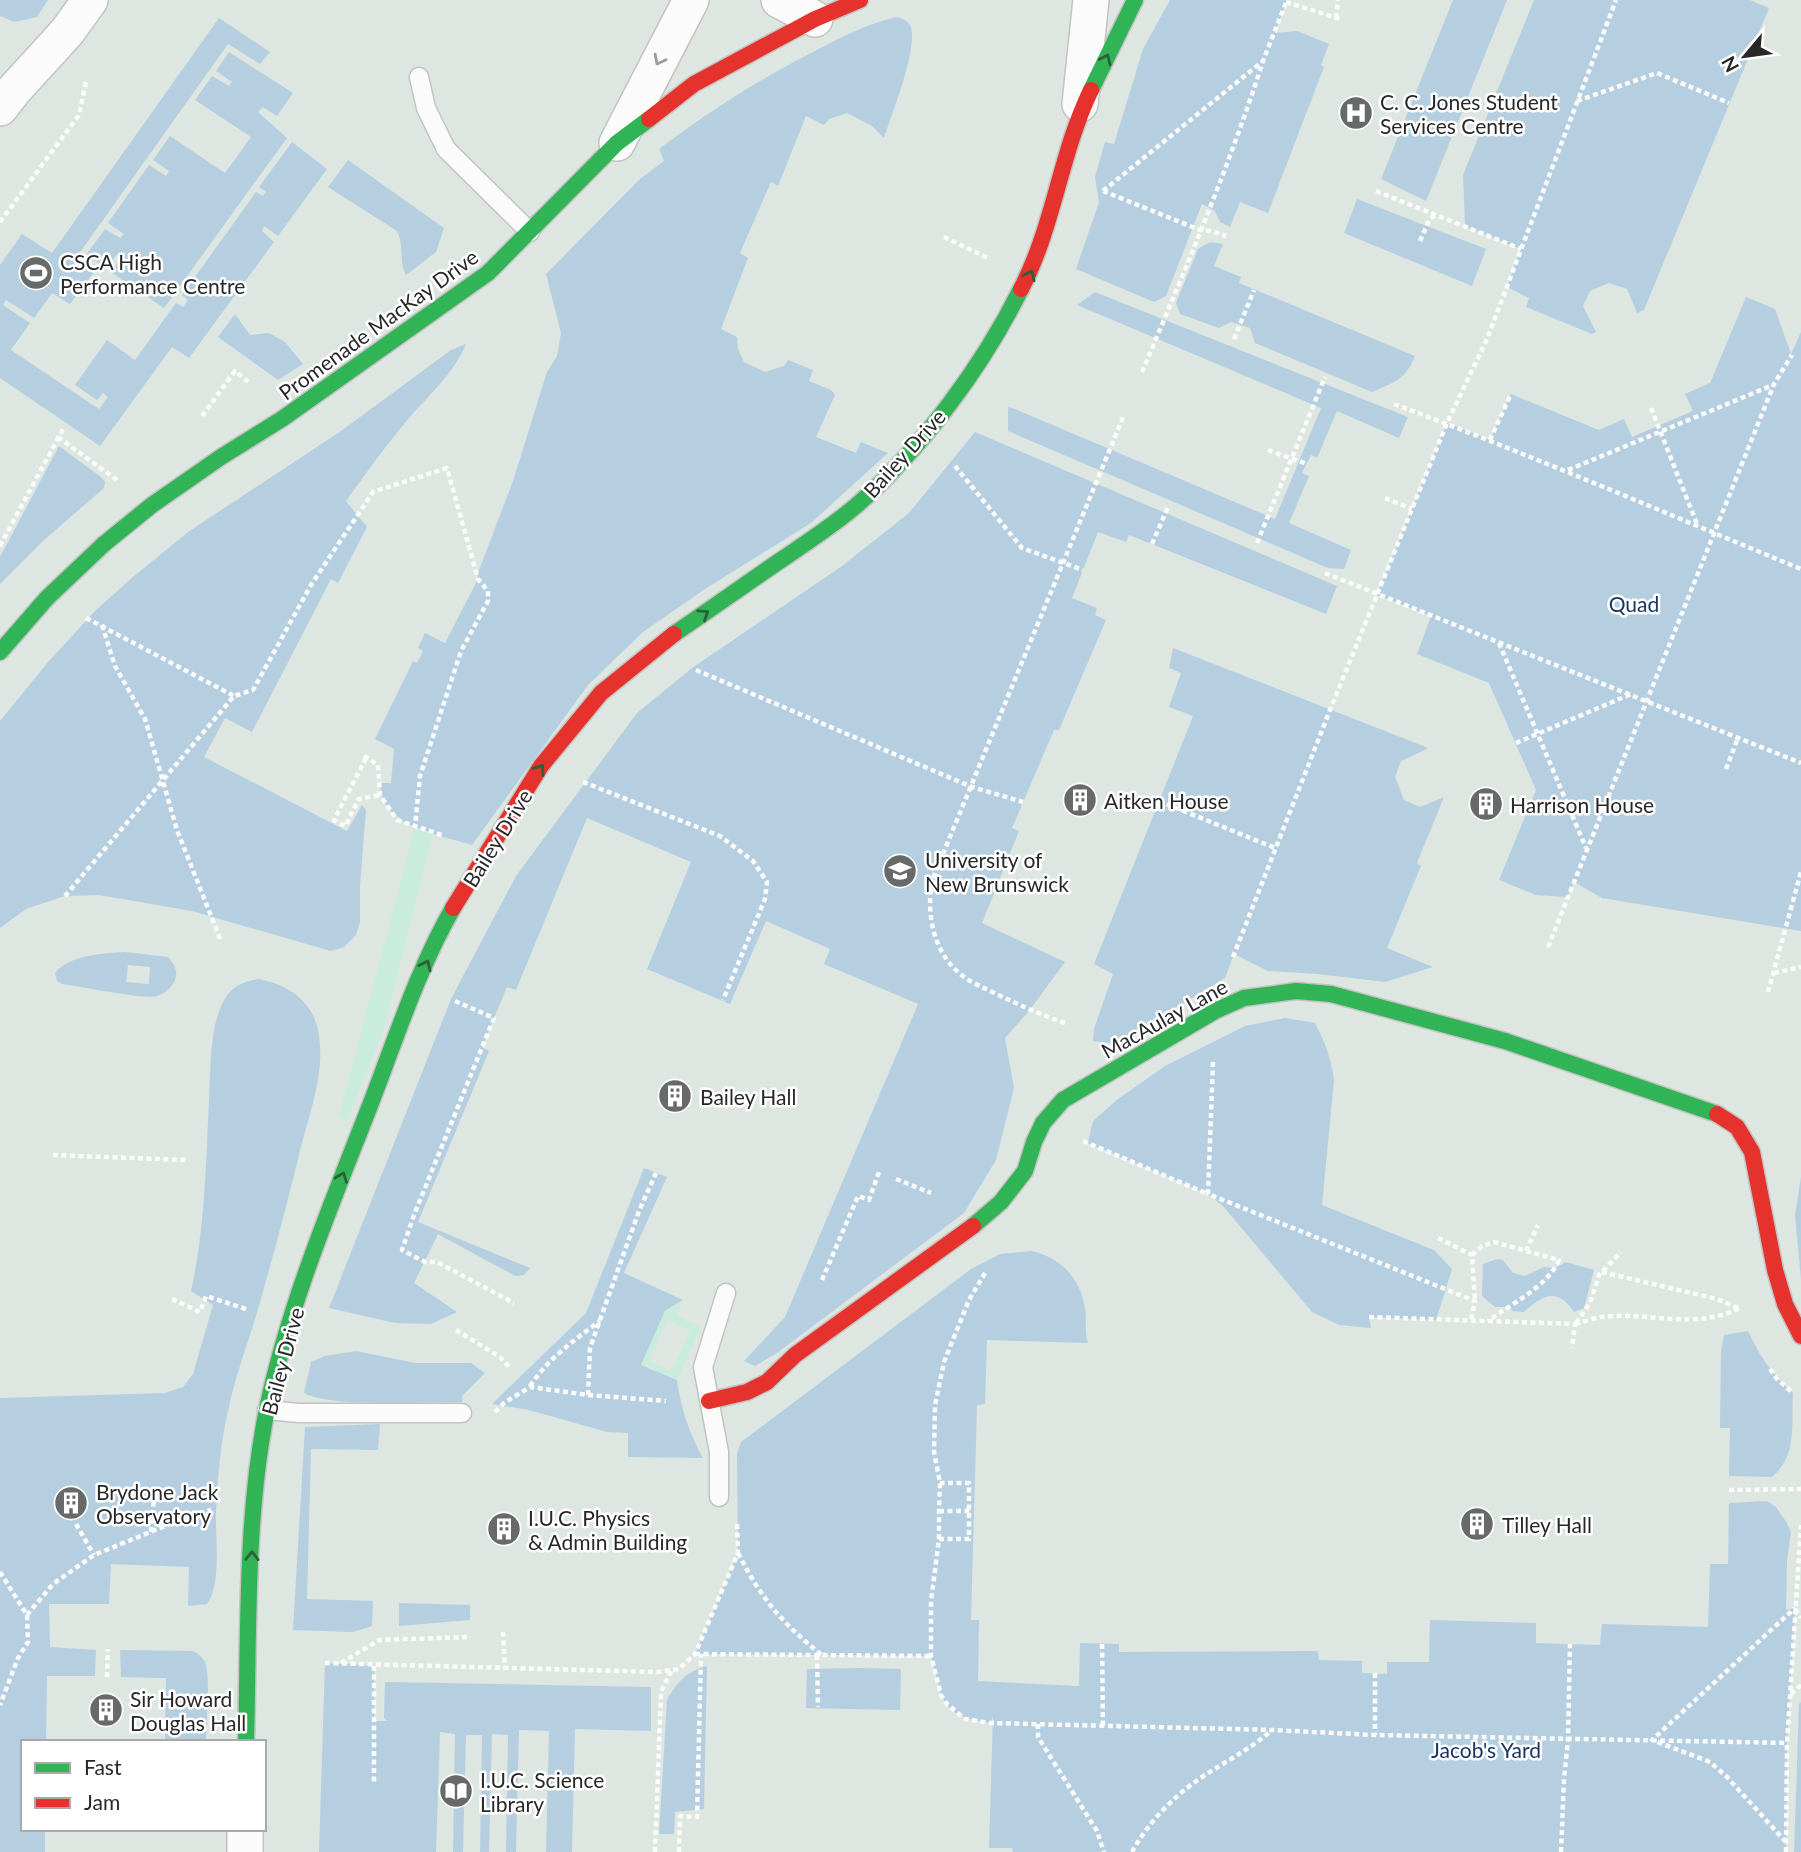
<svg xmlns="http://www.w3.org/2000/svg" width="1801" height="1852" font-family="Lato,sans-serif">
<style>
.green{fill:#b5cfe1;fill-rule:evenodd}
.sand{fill:#caecdf;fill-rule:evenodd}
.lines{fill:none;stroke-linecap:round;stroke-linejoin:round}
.lane-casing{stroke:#c3c3c2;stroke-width:21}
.street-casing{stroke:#c3c3c2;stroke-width:38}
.fast-casing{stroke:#c3c3c2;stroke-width:19}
.jam-casing{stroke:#c3c3c2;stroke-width:19}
.path{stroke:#fafbfa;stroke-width:4.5;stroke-dasharray:5 3.5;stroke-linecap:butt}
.lane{stroke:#fafbfa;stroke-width:18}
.street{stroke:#fafbfa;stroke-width:35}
.fast{stroke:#30b455;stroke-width:16}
.jam{stroke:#e5322d;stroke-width:16}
.oneway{stroke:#2b603a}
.oneway2{stroke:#9c9c9c}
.labels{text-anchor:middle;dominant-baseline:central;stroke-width:5;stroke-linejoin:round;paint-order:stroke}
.poi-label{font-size:21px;fill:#282828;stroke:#fff;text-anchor:start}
.street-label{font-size:21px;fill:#282828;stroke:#fff}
.park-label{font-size:21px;fill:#1a3662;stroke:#fff}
</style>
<rect width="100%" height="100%" fill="#dde6e0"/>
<path class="green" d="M0,0H48L37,17L14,22L0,16Z
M1170,0H1287L1275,33L1297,31L1329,44L1321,65L1324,67L1268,213L1240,202L1230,227L1220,222L1215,211L1202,204L1166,296L1154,302L1076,269L1099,202L1095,177L1105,142L1114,144L1143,49Z
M1453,0H1507L1426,201L1381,179Z
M1534,0H1750L1769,8L1644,310L1637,313L1627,289L1609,283L1590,291L1583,306L1596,332L1592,334L1526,307L1529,298L1507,287L1521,249L1465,226L1463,175Z
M896,17C902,18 907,20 910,25C920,44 891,116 884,138L872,126L847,113L829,119L824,125L806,116L778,186L771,182L740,253L748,258L721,329L737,337L738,349L744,362L765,372L784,366L788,360L813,370L809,381L831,390L835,395L816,437L856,453L861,442L888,453L811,523L705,589L643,632L588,685L472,845C438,834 382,828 380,783H391L394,749L375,739L413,661L417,663L423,651L418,648L425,633L445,643L478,579V573L513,481L547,372L557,356L561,333L546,274L640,179L664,161L659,149C708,112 758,80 813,52C840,38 866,24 896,17Z
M219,18L270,52L260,64L228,44L76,258L95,271L70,304L52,293L34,318L6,300L3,305L30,323L11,350L99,409L108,397L103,393L97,400L75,385L107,340L135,360L176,303L183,307L188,300L182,295L256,192L263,196L266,192L259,187L292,142L327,169L278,236L264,226L262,231L274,242L189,358L172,347L100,446L0,378V265L22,234L52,253Z
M229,52L293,93L277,116L263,107L258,112L287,138L164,308L111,272L121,258L116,255L107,268L86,255L105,229L120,238L124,234L108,223L149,165L166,176L169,171L153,160L170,136L225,173L251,137L195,100L212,76L229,86L232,82L216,71Z
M348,160L444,228L436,252L406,275C398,258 405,249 397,231L328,187Z
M1357,199L1486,249L1472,286L1344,233Z
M1210,242L1223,244L1214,266L1241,277L1239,283L1415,356C1405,380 1395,382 1372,392L1255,343L1250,328L1231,322L1219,328L1180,314L1176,303L1198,249Z
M1095,292L1408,417L1399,438L1337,411L1317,458L1311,455L1302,473L1309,476L1289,523L1351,550L1344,569L1328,568L1008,431V407L1015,409L1275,519L1321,408L1077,305Z
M1746,297L1775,309L1791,354L1801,332V931L1602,898L1574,882L1567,897L1536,895L1499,880L1536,790L1489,683L1417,654L1431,616L1377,595L1447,423L1490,440L1511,394L1599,430L1624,419L1632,437L1693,411L1685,394L1710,383Z
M235,314L250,335L269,333L285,342L303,364L278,380L218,337Z
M466,344C454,373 430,394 409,418C387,444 366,473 346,501L367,527L338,583L331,579L252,732L225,718L204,757L347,831L362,805L366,810L360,885V922L356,935L344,947L331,951L192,911L99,895L65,896L26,909L0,928V721L49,661L96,610L133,577L188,532L341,431L451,350Z
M975,432L1337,586L1326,614L1129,535L1126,542L1098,532L1072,598L1097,608L1095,615L1106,620L1059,730H1054L1012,828L1019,831L982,923L1065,962L1029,1011L1005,1038L1014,1088L996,1160L964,1213L777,1353L755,1366L744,1361L785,1317L918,1004L824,964L830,949L766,921L730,1004L647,969L691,862L587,818L516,990L507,987L482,1047L489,1051L418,1222L530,1268L524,1275L515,1276L438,1234L414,1283L457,1312L431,1324L395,1323L329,1308L451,999L516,876L637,713L692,668L842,566L909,513Z
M59,446L101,477L105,482L104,488L44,540L0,584V557Z
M1173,648L1426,747L1427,749L1401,761L1395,777L1404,800L1420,807L1444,797L1417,863L1421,866L1387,948L1433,967L1385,982L1317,974L1268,971L1234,954L1225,978L1141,1029L1110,1043L1093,1041L1094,1029L1113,974L1094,964L1193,716L1169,707L1181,673L1169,668Z
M125,952L168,957C175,965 179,972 174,982C171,988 164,994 157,996C144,1000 80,986 62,984L57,981L55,973C69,955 104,953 125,952ZM128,965L150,967L149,984L126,982Z
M259,979C290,985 315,1003 319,1036C325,1073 309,1115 300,1151C287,1204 273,1257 258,1309C248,1344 235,1376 228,1411C220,1444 218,1477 216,1511C215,1537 222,1583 207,1604L188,1606L189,1567L111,1564L109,1604H49L50,1647L96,1650L95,1676H47L46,1742H23V1829H45V1852H0V1398L165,1393L183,1387L193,1374L213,1305L191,1291C205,1229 206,1163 209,1100C211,1070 209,1032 222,1004C229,988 242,981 259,979Z
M1285,1018L1315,1023C1325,1042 1331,1058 1334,1080L1322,1205L1434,1250L1452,1269L1436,1320L1369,1317L1371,1328L1339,1325L1312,1312L1223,1206L1208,1194L1088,1143L1093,1121L1118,1099L1165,1066L1245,1026Z
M644,1168L667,1177L624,1273L683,1300L665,1311L642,1364L677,1380C681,1409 689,1433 703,1458L628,1457V1433L607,1432L529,1410L492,1404L586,1313Z
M1801,1177V1279L1795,1215Z
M1031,1251C1060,1257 1081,1278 1085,1309C1087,1321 1084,1331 1088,1343L987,1340L985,1404L977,1405L971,1620H979L978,1681L1079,1686L1080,1643L1119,1644V1652L1318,1651L1319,1660L1362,1661V1673L1387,1674V1662H1429L1430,1620L1536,1623V1643L1600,1645L1602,1624L1708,1627L1710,1564H1728L1729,1503L1767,1501L1776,1507L1787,1523L1791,1532L1787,1561L1786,1610L1795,1608L1787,1743L1786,1852H1013L1012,1848H989L993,1716L991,1723C938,1715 944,1701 931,1656L695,1654L738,1553L737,1454L741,1442L971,1269L1000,1254Z
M1497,1259L1503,1260L1513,1273L1525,1276L1544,1267L1555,1268L1566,1262L1594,1270L1584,1308L1574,1312C1557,1287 1543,1295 1524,1312L1513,1311L1508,1307H1495L1482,1296L1483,1264Z
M1748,1331C1759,1355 1773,1376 1793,1393C1791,1424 1798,1455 1772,1477L1729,1476L1730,1428H1720L1721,1352L1724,1335Z
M356,1351L415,1363H471L485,1373L462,1396V1402C426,1402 331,1408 304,1393L311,1362L325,1356Z
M380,1424L378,1450L311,1449L307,1599L373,1601L372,1626L353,1632L293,1630L305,1427Z
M399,1603L470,1605V1620L399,1626Z
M120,1650L192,1651C197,1653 202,1656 205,1662C211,1675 206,1724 206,1742H165L166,1678L121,1677Z
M325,1663L374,1666V1721H387L384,1718L385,1682L651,1687V1731L575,1729L572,1852H546L549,1731L519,1730L516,1852H506L508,1735L492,1734L489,1852H480L482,1735H466L463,1852H453L455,1734L440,1732L436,1852H319Z
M707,1666L704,1809L675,1812L674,1834H659L667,1700C677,1682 687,1671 707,1666Z
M858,1668L901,1669L900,1710L806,1708L807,1669Z
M1801,1702V1852H1794L1799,1704Z"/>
<path class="sand" d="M415,827L433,833L383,1031L346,1122L339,1116Z
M683,1300L677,1315L701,1327L677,1380L641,1365L665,1311ZM667,1320L690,1330L672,1371L649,1361Z"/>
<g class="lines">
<g class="lane-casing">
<path id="lane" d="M419,77L426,108L446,149L530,232
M267,1410L299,1413H462
M719,1497V1452L703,1367L726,1293"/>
</g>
<g class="street-casing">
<path id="street" d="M779,0L815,19
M1080,104L1091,0
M0,108L14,90L67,32L90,0
M617,143L691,0
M245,1852V1829"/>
</g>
<g class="fast-casing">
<path id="fast" d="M1091,90L1135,0
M674,634C711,609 747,583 784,558C809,541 835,524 857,505C923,447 982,367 1021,289
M0,652L47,598L104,544L152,505L221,457L282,419L488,273L617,143L649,119
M973,1226L1001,1202L1025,1171L1034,1142L1043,1123L1063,1100L1215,1011L1244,998L1296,991L1331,994L1505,1041L1717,1114
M246,1742C249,1632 245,1518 267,1409C289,1304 332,1203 371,1103C396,1038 418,969 453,908"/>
</g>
<g class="jam-casing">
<path id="jam" d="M649,119L694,84L815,19L860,0
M1021,289C1054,226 1060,154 1091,90
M453,908L541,766L601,693L674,634
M1717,1114L1737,1127L1752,1152L1775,1270L1785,1304L1801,1336
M709,1401L747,1392L767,1382L795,1355L973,1226"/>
</g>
<path class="path" d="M1286,2L1340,19
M1336,18L1338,0
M1577,101L1657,73L1729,103
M1103,191L1263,61L1287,0
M1103,191L1200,230L1211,231L1226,236
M1376,191L1521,249
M0,222L79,115L86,82
M944,237L990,259
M1420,241L1430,218L1437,215
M1234,339L1254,290
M1142,372C1185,270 1229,167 1263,61
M1394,404C1531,455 1665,513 1801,569
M1651,408L1697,524
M202,416L235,371L248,382
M58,437L117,480
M1490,440L1511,394
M1268,450L1307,464
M955,466L1022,548L1083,570
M1568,470L1773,385
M1385,498L1412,509
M1257,543L1325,377
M1152,544L1168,507
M0,546L63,429
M1325,573L1801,763
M86,618L234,696
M102,625L115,666L145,719L177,830L221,941
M1499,643L1586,848
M696,670L972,787L1023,802
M1516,743L1631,694
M364,756L378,765L380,795L397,820L445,836
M366,758L334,820L345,826L359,799L380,795
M1726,769L1738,738
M583,782L720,836L753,861L767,882L765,899L723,1000
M1159,801L1275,848
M65,896L234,696L253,690L311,585L373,492L447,468L478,579L488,591V601L461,651L420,776L415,827
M1548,947L1774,384L1792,355
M1233,957L1330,710L1447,423L1487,339L1616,0
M1774,973L1801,967
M1768,992L1801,872
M455,1001L494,1018L414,1215L402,1250L425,1262H437L514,1303
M1065,1023C1038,1014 1013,1002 986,989C979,985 970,982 963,976C933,954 925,912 933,878L1124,415
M1213,1062L1208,1194L1475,1301L1471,1321
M1083,1141L1208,1194
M53,1155L186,1160
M896,1179L931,1193
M1438,1238L1472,1255L1475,1301
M1526,1251L1538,1225
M1472,1255L1482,1246L1494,1242L1559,1260C1547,1287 1511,1304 1488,1321
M1602,1272L1717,1299L1738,1308
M985,1273L969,1300L944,1362L935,1405L934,1452L940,1483L939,1511V1539L931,1601V1656L941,1695L947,1704L965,1719L991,1723L1273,1730L1375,1735L1787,1743
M822,1280L858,1196L869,1200L879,1172
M172,1299L200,1312L206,1296L249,1310
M1369,1317L1575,1324L1572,1348
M1576,1323L1590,1303L1599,1275L1621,1252
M1575,1324C1584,1322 1593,1318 1602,1317C1649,1311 1695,1331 1739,1308L1740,1311
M456,1330L500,1357L510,1368
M1770,1369L1777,1379L1793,1393
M530,1386C548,1359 574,1340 600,1321
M588,1395L590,1348L639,1211L656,1173
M495,1412L504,1403L530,1387L588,1395L666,1401
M1729,1490L1801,1489
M939,1511H973
M76,1524L94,1555
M151,1532L154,1498
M939,1539H969V1483H940
M738,1553C762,1600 782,1623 823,1656
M0,1572L27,1615L28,1642L18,1658L0,1705
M1795,1609L1801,1618
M27,1615L53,1584L94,1555L187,1517L211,1510
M503,1632L505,1669
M1102,1644L1103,1726
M695,1654L931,1656
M817,1655L818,1707
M325,1663L658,1672L679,1669L695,1654L738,1553L737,1522
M341,1663L379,1640L470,1637
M374,1666V1785
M1375,1673V1735
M107,1677L108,1649
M1791,1694L1801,1685
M1038,1724V1737L1097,1831L1104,1852
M1786,1842L1727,1777L1710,1762L1652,1740L1795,1608
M655,1852L661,1692L671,1671
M679,1852L680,1816L697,1817L701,1654
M1132,1852C1147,1824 1172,1798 1199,1779C1224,1762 1248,1751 1272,1730
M1561,1852L1564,1779L1568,1740L1570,1644
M1786,1852L1787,1743L1801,1525"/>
<use href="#lane" class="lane"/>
<use href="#street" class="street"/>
<use href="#fast" class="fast"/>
<use href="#jam" class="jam"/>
</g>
<defs><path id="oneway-chevron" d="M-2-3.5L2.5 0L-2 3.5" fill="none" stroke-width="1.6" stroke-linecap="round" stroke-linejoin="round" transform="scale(1.75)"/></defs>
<g class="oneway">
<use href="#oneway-chevron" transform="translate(1106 59) rotate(-64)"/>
<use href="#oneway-chevron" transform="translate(1030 275) rotate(-65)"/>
<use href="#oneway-chevron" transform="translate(704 614) rotate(-34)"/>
<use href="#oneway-chevron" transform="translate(540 769) rotate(-55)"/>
<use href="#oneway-chevron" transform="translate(426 965) rotate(-65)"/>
<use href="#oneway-chevron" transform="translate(342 1177) rotate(-69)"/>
<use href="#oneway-chevron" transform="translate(252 1556) rotate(-89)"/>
</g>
<use class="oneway2" href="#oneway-chevron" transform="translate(659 60) rotate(117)"/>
<defs>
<g id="hospital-disc" transform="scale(1.75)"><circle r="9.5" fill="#676a68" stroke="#fff"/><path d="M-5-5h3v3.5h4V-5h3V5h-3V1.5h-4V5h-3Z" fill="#fff"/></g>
<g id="stadium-disc" transform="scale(1.75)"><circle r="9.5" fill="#676a68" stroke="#fff"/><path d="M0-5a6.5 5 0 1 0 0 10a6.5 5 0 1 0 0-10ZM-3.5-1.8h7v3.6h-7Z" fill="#fff"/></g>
<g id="building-disc" transform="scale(1.75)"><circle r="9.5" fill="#676a68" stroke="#fff"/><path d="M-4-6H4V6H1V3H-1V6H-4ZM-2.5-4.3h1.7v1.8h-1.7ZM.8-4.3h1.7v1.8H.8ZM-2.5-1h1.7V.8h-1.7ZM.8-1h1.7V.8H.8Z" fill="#fff"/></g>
<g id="university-disc" transform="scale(1.75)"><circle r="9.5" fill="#676a68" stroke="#fff"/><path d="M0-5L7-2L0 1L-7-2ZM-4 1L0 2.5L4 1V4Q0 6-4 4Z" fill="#fff"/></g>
<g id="library-disc" transform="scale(1.75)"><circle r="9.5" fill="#676a68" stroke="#fff"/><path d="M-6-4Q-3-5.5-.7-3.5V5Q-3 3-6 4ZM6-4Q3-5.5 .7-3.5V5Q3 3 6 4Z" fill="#fff"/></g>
</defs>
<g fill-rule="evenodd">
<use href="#hospital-disc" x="1356" y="113"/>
<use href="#stadium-disc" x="36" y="273"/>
<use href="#building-disc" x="1080" y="800"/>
<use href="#building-disc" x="1486" y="804"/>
<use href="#university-disc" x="900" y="871"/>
<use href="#building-disc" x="675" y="1096"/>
<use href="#building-disc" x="71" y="1503"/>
<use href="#building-disc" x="1477" y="1524"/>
<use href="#building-disc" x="504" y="1529"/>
<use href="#building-disc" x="106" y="1710"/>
<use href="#library-disc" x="456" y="1791"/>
</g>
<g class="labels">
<g class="poi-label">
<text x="1380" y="101">C. C. Jones Student<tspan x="1380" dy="24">Services Centre</tspan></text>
<text x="60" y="261">CSCA High<tspan x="60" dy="24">Performance Centre</tspan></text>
<text x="1104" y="800">Aitken House</text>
<text x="1510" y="804">Harrison House</text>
<text x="925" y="859">University of<tspan x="925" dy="24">New Brunswick</tspan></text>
<text x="700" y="1096">Bailey Hall</text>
<text x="96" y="1491">Brydone Jack<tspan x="96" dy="24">Observatory</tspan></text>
<text x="528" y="1517">I.U.C. Physics<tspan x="528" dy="24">&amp; Admin Building</tspan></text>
<text x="1502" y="1524">Tilley Hall</text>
<text x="130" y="1698">Sir Howard<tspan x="130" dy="24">Douglas Hall</tspan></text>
<text x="480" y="1779">I.U.C. Science<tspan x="480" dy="24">Library</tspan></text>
</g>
<g class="street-label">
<text transform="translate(378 324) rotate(-36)">Promenade MacKay Drive</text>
<text transform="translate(904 453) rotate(-48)">Bailey Drive</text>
<text transform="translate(497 838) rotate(-58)">Bailey Drive</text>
<text transform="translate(1164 1018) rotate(-29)">MacAulay Lane</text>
<text transform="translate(282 1361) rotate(-75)">Bailey Drive</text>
</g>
<g class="park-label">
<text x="1634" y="603">Quad</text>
<text x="1486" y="1749">Jacob's Yard</text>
</g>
</g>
<rect x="21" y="1740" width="245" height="91" fill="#ffffff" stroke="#a9a9a9" stroke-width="2"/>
<rect x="35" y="1763" width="35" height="10" fill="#30b455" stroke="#a9a9a9" stroke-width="2"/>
<text x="84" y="1775" font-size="21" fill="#282828">Fast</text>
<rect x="35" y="1798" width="35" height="10" fill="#e5322d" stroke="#a9a9a9" stroke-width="2"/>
<text x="84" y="1810" font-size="21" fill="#282828">Jam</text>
<g transform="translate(1745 56) rotate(241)" stroke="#ffffff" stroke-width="5" paint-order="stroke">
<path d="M0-5L12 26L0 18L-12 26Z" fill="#282828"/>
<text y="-10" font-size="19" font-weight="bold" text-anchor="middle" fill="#282828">N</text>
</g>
</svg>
